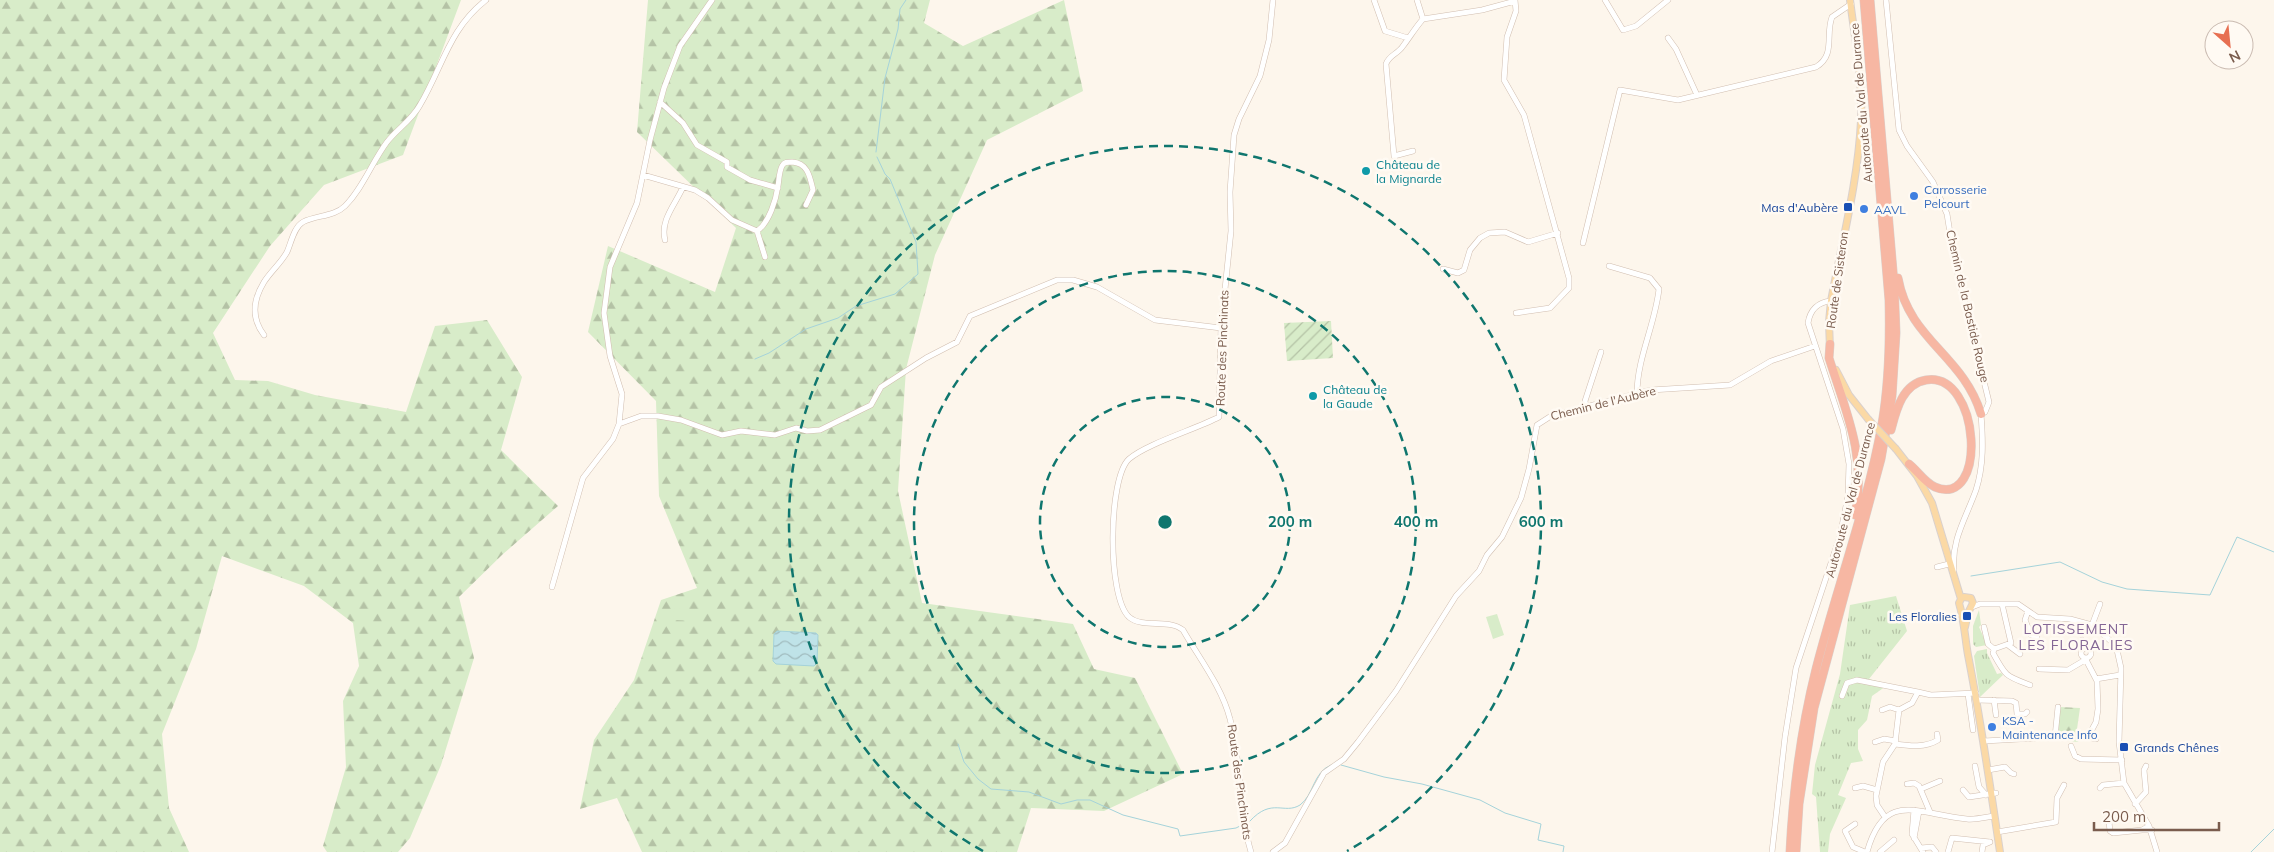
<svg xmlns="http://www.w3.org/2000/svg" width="2274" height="852" font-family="Mulish,sans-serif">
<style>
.grass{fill:url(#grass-tufts)}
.forest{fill:url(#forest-firs)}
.garden{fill:url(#garden-furrows)}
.pitch{fill:#d8ecc9}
.water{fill:url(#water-waves);stroke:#a5d3da}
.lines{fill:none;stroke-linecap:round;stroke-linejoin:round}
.stream{stroke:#a5d3da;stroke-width:1}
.minor-casing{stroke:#d1beb0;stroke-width:6}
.major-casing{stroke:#dad1cd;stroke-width:8}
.highway-casing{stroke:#dad1cd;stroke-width:9}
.minor{stroke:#fff;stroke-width:5}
.major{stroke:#fbd9a5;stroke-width:6}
.highway{stroke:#f7b7a3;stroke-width:8}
.major-bridge-casing{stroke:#dad1cd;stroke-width:8;stroke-linecap:butt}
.major-bridge{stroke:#fbd9a5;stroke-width:6}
.ring{fill:none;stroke:#0f766e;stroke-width:2.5;stroke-dasharray:9 6}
.culture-dot{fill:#0f9aa8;stroke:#fffaf3;stroke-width:2}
.shop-dot{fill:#3f7fe0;stroke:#fffaf3;stroke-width:2}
.transit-dot{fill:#1a4fb4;stroke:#fffaf3;stroke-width:2}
.labels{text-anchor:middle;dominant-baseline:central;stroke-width:5;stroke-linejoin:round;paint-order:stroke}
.street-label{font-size:12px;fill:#7a5c4d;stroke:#fffaf3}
.culture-label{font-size:12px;fill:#0d838f;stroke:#fffaf3;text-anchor:start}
.shop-label{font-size:12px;fill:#366cbe;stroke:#fffaf3;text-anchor:start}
.transit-label{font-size:12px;fill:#164399;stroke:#fffaf3;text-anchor:end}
.neighbourhood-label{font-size:14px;letter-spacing:1px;fill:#846695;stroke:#fffaf3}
.centre{fill:#0f766e;stroke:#fffaf3;stroke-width:2.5}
.ring-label{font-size:15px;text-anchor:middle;font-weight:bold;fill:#0f766e;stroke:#fffaf3;stroke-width:5;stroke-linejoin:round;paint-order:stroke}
</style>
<defs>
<pattern id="grass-tufts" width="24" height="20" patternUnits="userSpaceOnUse" patternTransform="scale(1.25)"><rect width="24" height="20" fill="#d8ecc9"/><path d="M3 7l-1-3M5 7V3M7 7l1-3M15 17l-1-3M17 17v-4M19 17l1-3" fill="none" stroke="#b4c2a5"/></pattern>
<pattern id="forest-firs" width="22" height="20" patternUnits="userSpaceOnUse" patternTransform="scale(1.25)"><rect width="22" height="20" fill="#d8ecc9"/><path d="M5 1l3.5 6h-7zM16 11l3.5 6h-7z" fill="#b4c2a5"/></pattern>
<pattern id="garden-furrows" width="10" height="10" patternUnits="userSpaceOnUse" patternTransform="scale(1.25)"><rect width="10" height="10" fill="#d8ecc9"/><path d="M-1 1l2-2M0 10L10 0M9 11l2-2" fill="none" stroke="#b4c2a5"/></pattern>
<pattern id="water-waves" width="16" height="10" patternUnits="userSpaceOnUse" patternTransform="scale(1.25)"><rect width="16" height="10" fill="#bfe3e8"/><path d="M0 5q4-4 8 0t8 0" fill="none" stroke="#a0bbbe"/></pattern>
</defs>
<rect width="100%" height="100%" fill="#fdf6ec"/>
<path class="grass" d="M1896,596L1907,631L1869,679L1889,684L1872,696L1867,720L1858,730V749L1863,761L1851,763L1838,795L1846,798L1830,834L1828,852H1820L1816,797L1812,794L1815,765L1840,674L1850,605Z
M1979,610L1981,625L1979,627L1987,645L1976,647L1973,644V626Z
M1987,649V653L1997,674L2001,673L2003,675L1980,697L1974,656L1977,651Z"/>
<path class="forest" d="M0,0H461L403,155L324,185L270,246L213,333L235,380L268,381L315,395L406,412L435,326L487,320L522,377L501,450L558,506L503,554L459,597L474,658L441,765L410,838L398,852H327L323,846L346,767L343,701L359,666L353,623L304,586L222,556L196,649L162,734L169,808L189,852H0Z
M648,0H930L924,23L963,46L1064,0L1083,91L987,140L935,255L906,369L898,491L922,603L1073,624L1094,669L1135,678L1183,774L1104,811L1031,808L1017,852H642L617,798L580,809L594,740L634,680L661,600L697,588L659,496L656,401L588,332L608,246L715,292L736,228L637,132Z
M2059,707L2080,708L2077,729L2083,733L2078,742L2055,739Z"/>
<path class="garden" d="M1331,321L1333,358L1287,361L1284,323Z"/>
<path class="pitch" d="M674,608L695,610V621L673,620Z
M1497,614L1504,635L1493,639L1486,617Z"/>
<path class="water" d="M777,631L816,633L818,635L817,663L814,666L776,664L773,661L774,634Z"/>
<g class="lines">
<path class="stream" d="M876,152L885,78L898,29L900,9L906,0
M755,359L769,353L806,329L838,318L856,306L895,294L918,274L916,242L890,179L885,174L877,157
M1971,576L2060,562L2102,582L2127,589L2210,595L2237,537L2274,552
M958,744L964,762L978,779L991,789L1029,792L1061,804L1077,800H1090L1123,815L1178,829L1180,836L1236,828L1242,825
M1341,765L1384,777L1422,784L1480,800L1505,813L1541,824L1538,840L1564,846L1563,852
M1250,821C1272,797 1284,815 1300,805C1314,795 1313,772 1331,765
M2251,852L2274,829"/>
<g class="minor-casing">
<path id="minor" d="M1374,0L1385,31L1408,38
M1417,0L1423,19L1482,10L1515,1
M1515,0L1516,11L1507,37L1504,80L1524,115L1569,278V288L1550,308L1516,313
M1605,0L1623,30L1636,26L1668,0
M1886,0L1899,130L1907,146L1933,182L1947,214L1954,258L1989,402L1985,412L1981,414C1983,440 1984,465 1976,490C1966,518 1951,540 1954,570
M1668,38L1676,49L1697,95
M660,102L683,123L697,145L727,162V167L750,180L778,188
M1413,151L1394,156L1386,64C1389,55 1398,54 1403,46C1410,37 1415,28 1423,19
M643,175L695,190L708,198L732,220L757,231C769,223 776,200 778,186C779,180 779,172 782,166C784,162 787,162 792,162C808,163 810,177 813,190L806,205
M757,231L765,257
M665,240C660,220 675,205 683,187
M1583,243L1620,90L1678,100L1816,67C1836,55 1825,35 1832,17L1851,4
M1609,266L1650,278L1659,289C1655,325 1637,358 1637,394
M1443,269L1458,273L1464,270L1470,250L1480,238L1489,233L1505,232L1528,242L1558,233
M264,335C251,318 253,300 264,282C271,271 281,263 287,252C291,243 294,227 303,222C316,215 334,217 345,206C363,188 372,162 387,142C397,129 412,120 420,105C443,66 449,29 486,0
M1586,406L1585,401L1601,352
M619,424L641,416H658L681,420L722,435L741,431L775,435L796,428L807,431L820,430L871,405L881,387L926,358L957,342L970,316L1057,280H1073L1097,287L1155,320L1221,328
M1937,567L1949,564
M552,587L583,478L613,439L619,424L622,394L610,356L604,313L610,267L637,203L650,140L664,88L680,46L712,0
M1972,607L1980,604H2018L2037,617L2070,619L2092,625L2112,642L2117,650L2121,668L2119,742L2124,783L2149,826L2157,852
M2028,611L2025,620L2031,635L2037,637
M2092,625L2100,604
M1984,627L1988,644L1994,649
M2082,640L2086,648
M2008,645L2020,654
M2081 653a5 5 0 1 1 10 0a5 5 0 1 1-10 0Z
M1994,649L2011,643L2002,604
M1994,649L1993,653C2006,677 2006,676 2030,685
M2085,658L2097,681L2098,709L2096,722L2088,737L2096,739
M2039,669L2068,670L2085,660
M2096,679L2120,675
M1968,694L1973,730
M1842,696L1847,683L1857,680L1918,692
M1977,700L2012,701L2016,703L2017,714H2025L2027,712
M1994,700L1996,715
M1882,710L1890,707L1899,710
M1984,741L2055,737L2058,707
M1875,742L1884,739L1896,741
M1895,744C1910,746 1925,748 1938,740L1937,734
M2071,746L2075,756L2081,759L2122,760
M1975,766L1979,787L1986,795
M1988,770L2005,767L2011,773L2014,774
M1907,784L1914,783L1919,786L1930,812
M1855,788L1863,786L1877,790
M2100,788L2103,785L2124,783
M1921,789L1940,781
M1963,790L1969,797L1996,793
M2135,804L2146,792L2144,770L2146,766
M1914,810L1912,834L1923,852
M1885,817L1877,805L1876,796L1883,762L1895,744L1899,710L1912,703L1918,692L1931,695L1976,693
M2109,822L2110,831L2113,833L2142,830
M1855,824L1845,831L1853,847L1865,852
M2149,826L2142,830H2152
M1997,832L2056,822L2057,798L2064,785
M1914,838L1919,811
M1921,848L1932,847L1936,852
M1251,852C1238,809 1242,762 1230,719C1222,687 1199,658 1183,630C1168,618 1143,629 1129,617C1107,597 1108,478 1129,459C1146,444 1196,429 1219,417L1221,328L1231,231L1230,192L1234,135L1239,119L1260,76L1269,40L1273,0
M1273,852L1285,843L1324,773L1344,759L1358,742L1396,691L1456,596L1479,571L1487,555L1502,537L1521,498L1529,469L1537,425L1551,416L1651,390L1730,385L1771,361L1815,346
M1772,852L1785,737L1796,668L1840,536L1848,496L1849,464L1843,429L1808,323C1810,310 1818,302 1831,301
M1867,852C1885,788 1919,815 1967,819C1976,820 1986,817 1994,816
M1880,852L1894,840
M1948,852L1952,838L1990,842
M1982,852L1983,845L1990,842"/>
</g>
<g class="major-casing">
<path id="major" d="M1830,349L1829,322L1831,301C1842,242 1858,181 1861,121C1863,81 1855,40 1850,0
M1836,370L1849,395L1868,419
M1896,449L1917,476L1932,503L1961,599L1959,603C1964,619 1965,638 1968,655C1981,721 1990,786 2000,852
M1964,597L1971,598L1973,603L1968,613L1965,627"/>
</g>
<g class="highway-casing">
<path id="highway" d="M1898,278C1909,340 1963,355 1981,414
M1830,344L1829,358C1846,412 1867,456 1855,515
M1891,430C1896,411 1902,384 1926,380C1981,371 1988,510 1935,487C1924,482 1918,471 1909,464
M1790,852C1793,790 1801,729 1816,669C1837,587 1867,507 1882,424C1889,383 1890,341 1889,300L1864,0
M1796,852L1799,804L1814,708L1881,459L1892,396L1896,333L1894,283L1870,0"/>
</g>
<use href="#minor" class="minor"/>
<use href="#major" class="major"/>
<use href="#highway" class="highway"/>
<g class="major-bridge-casing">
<path id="major-bridge" d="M1868,419L1896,449"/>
</g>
<use href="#major-bridge" class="major-bridge"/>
</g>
<g class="ring">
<circle cx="1165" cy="522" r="125"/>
<circle cx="1165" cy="522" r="251"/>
<path d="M983 851A376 376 0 1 1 1347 851"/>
</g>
<g class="culture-dot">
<circle cx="1366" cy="171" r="5"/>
<circle cx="1313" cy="396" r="5"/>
</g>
<g class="shop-dot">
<circle cx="1914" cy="196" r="5"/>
<circle cx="1864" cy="209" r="5"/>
<circle cx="1992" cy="727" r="5"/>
</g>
<g class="transit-dot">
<rect x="1843" y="202" width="10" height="10" rx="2.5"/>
<rect x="1962" y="611" width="10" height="10" rx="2.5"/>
<rect x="2119" y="742" width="10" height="10" rx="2.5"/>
</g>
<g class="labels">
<g class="street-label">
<text transform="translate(1861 103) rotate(-95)">Autoroute du Val de Durance</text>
<text transform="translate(1837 280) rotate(-82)">Route de Sisteron</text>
<text transform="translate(1968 306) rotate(77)">Chemin de la Bastide Rouge</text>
<text transform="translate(1222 348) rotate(-88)">Route des Pinchinats</text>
<text transform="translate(1603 403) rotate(-14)">Chemin de l'Aubère</text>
<text transform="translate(1850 500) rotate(-75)">Autoroute du Val de Durance</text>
<text transform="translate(1240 782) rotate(82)">Route des Pinchinats</text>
</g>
<g class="culture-label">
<text x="1376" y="164">Château de<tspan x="1376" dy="14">la Mignarde</tspan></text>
<text x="1323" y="389">Château de<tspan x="1323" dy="14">la Gaude</tspan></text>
</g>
<g class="shop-label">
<text x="1924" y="189">Carrosserie<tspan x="1924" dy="14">Pelcourt</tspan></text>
<text x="1874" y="209">AAVL</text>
<text x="2002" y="720">KSA -<tspan x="2002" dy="14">Maintenance Info</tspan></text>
</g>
<g class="transit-label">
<text x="1838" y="207">Mas d'Aubère</text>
<text x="1957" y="616">Les Floralies</text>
<text x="2134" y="747" text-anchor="start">Grands Chênes</text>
</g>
<g class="neighbourhood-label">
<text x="2076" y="629">LOTISSEMENT<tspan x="2076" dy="16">LES FLORALIES</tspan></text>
</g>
</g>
<circle cx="1165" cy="522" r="8" class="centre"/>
<g class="ring-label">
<text x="1290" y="527">200 m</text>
<text x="1416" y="527">400 m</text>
<text x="1541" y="527">600 m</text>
</g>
<g transform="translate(2229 45) rotate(153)"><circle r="24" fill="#fffaf3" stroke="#cabbb1"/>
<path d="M0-4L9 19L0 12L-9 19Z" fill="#e76f51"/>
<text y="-8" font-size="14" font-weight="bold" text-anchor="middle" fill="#7a5c4d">N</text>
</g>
<path d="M2094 822v8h125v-8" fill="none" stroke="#7a5c4d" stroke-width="2.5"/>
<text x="2102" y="822" font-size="15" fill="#7a5c4d" stroke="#fffaf3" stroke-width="4" paint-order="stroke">200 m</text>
</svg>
